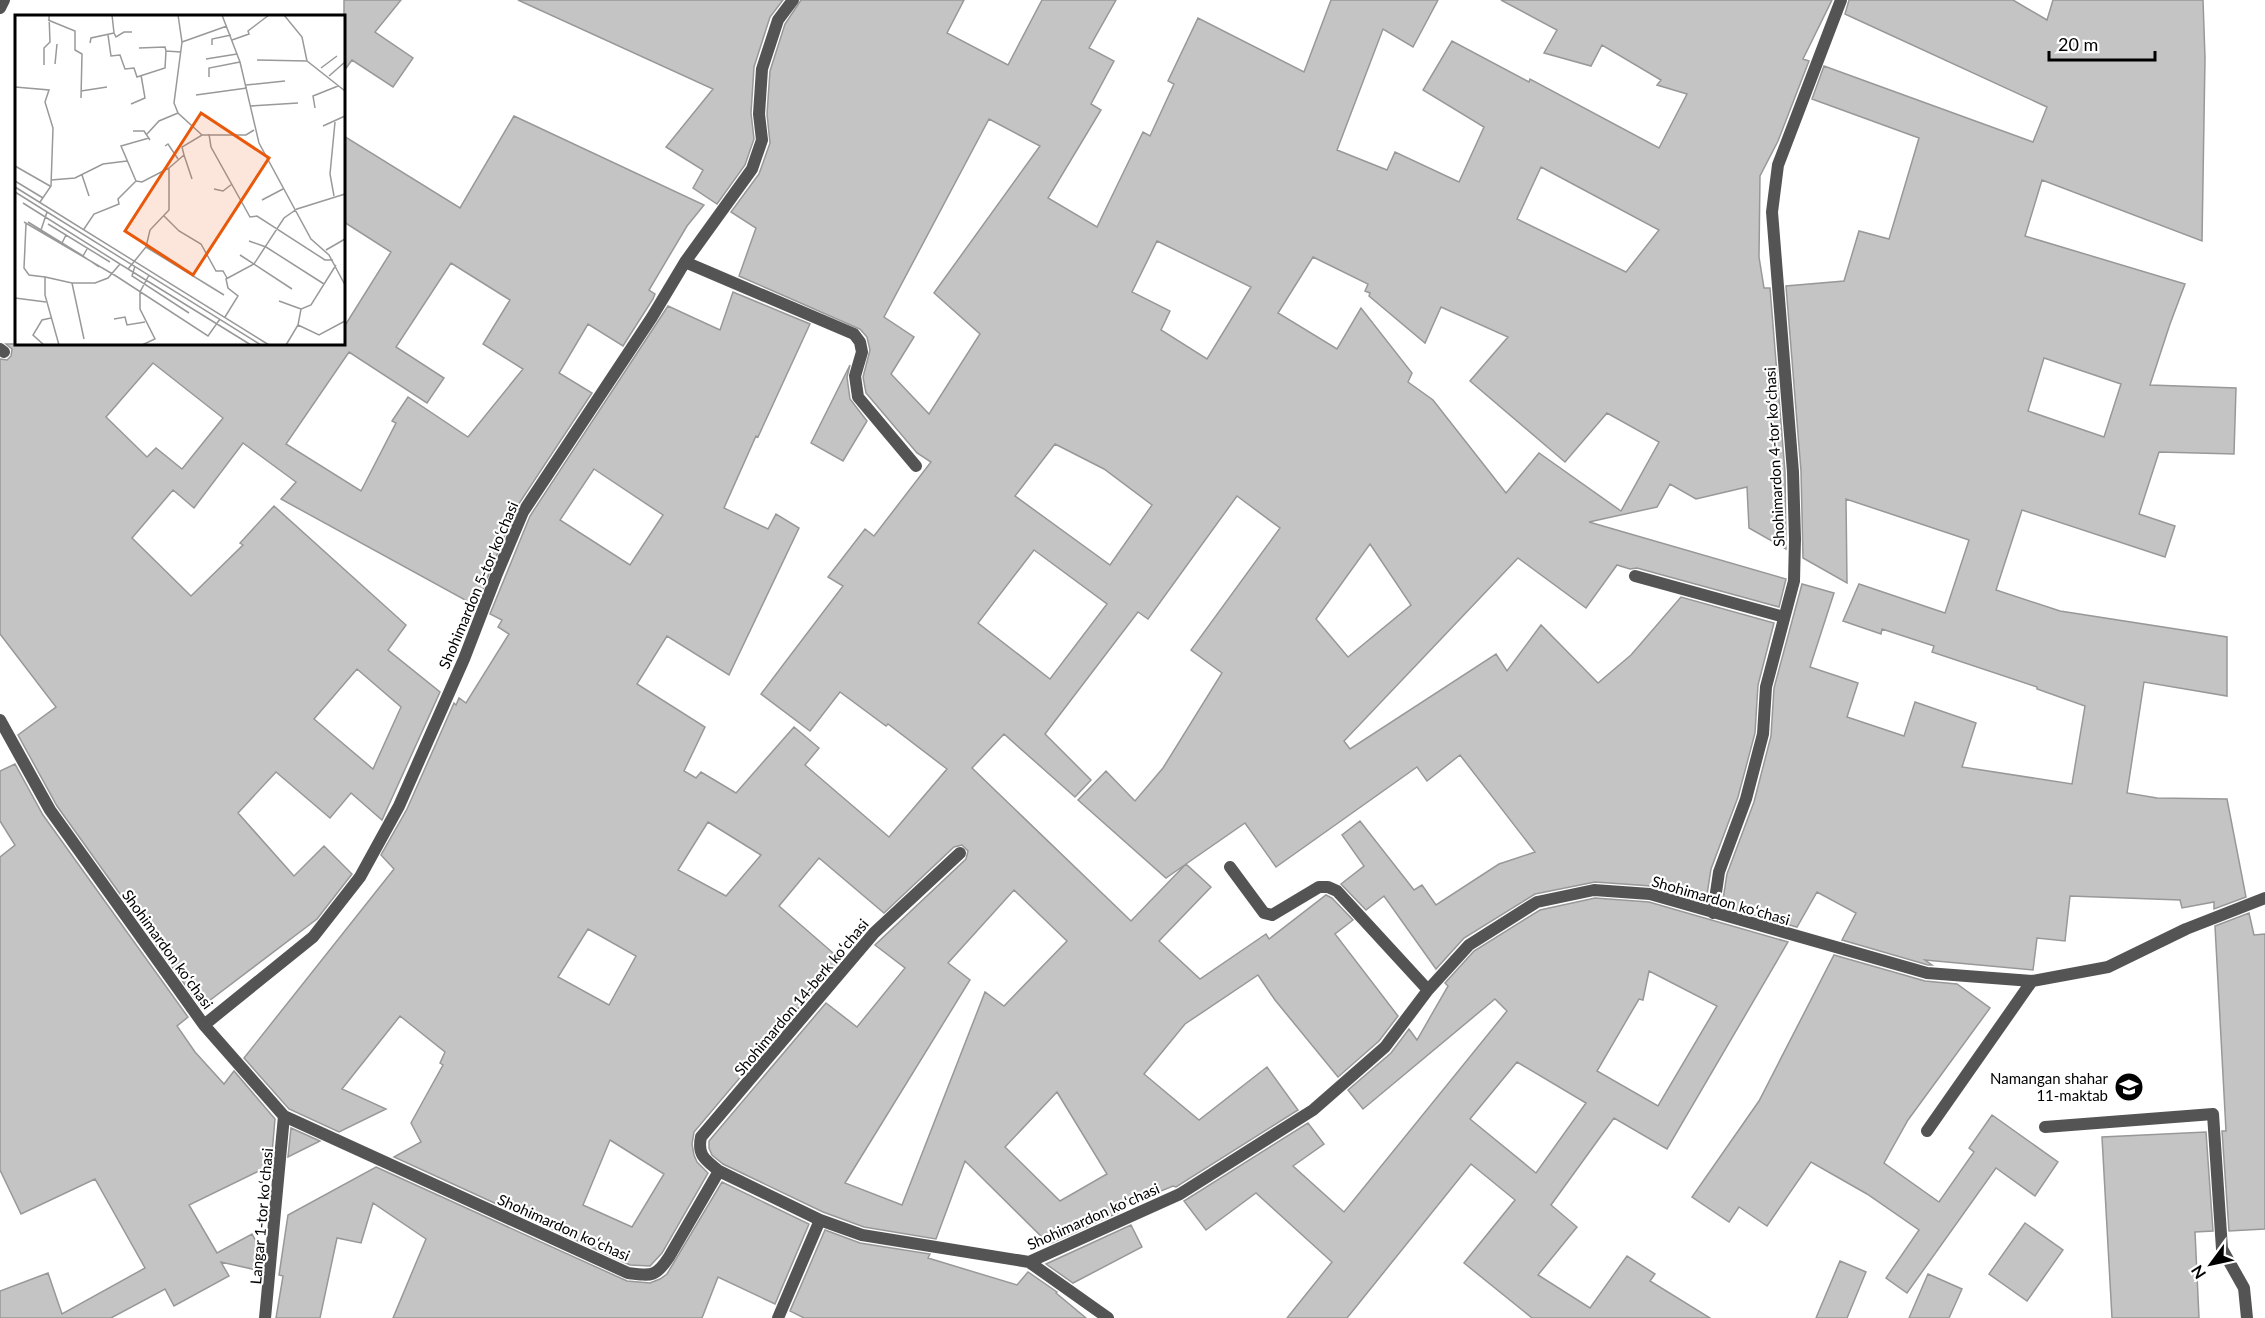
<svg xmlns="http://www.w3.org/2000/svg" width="2265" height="1318" font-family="Lato,sans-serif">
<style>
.building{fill:#c4c4c4;stroke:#989898;stroke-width:1.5;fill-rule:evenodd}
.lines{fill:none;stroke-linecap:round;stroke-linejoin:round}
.service{stroke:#545454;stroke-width:12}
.minor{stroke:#545454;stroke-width:12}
.tertiary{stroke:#545454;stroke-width:12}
.labels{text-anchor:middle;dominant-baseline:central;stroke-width:4.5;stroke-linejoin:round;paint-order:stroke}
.street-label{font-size:15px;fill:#000;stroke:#fff}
.poi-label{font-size:15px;fill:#000;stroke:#fff;text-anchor:end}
.inset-road{fill:none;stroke:#999;stroke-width:1.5}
.view{fill:#e8590c;fill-opacity:0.15;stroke:#e8590c;stroke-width:3}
.inset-edge{fill:none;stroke:#000;stroke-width:3}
</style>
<rect width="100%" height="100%" fill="#fff"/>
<path class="building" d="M344,0H401L375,32L413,58L393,87L352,60L344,71Z
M518,0H783L770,17L754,67L751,113L754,139L745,165L717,204L693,188L703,170L666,147L713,89Z
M801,0H964L947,33L1008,65L1042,0H1116L1089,48L1114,61L1091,104L1101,110L1048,198L1097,227L1143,132L1150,136L1174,84L1168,81L1198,18L1304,72L1331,0H1438L1413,47L1383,29L1337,150L1387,170L1395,152L1459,182L1484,127L1423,90L1452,41L1529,82L1530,79L1659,148L1687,94L1657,85L1661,80L1602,45L1591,66L1544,53L1557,30L1501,0H1832L1803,59L1809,61L1778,141L1760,176L1759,257L1764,288H1770L1785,472L1786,549L1749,528L1747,487L1696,499L1670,484L1657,507L1589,522L1786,579L1779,607L1637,568L1630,569L1617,565L1586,608L1518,558L1344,741L1350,749L1496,654L1507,671L1541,625L1598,683L1631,655L1681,597L1774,623L1758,685L1755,733L1738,797L1711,869L1706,901L1651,886L1595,882L1535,894L1464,938L1436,969L1384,896L1366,910L1341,884L1364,866L1342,835L1360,821L1414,890L1422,885L1436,905L1499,864L1535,852L1460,755L1427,781L1417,767L1276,867L1245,823L1186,864L1211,887L1159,941L1200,979L1266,934L1269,939L1326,895L1332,898L1353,920L1335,934L1398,1016L1379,1041L1338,1077L1275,1000L1258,975L1185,1024L1144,1074L1199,1120L1267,1067L1298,1110L1176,1187L1173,1186L1122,1207L1124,1210L1049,1244L965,1161L936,1239L864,1227L823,1212L723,1164L712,1155L709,1148V1141L826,1003L857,1027L905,968L875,945L966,859L968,851L962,845L954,847L884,913L819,858L779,906L840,959L694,1132L692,1144L694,1155L697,1162L708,1173L662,1253L650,1266L630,1265L394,1157L421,1142L411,1123L443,1065L440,1063L445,1052L400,1016L342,1089L386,1109L339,1132L289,1109L244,1058L394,869L381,855L407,809L454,703L456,705L459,698L466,703L509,634L498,627L502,620L490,614L530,516L668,306L720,330L733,292L810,324L758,437L756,436L724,508L768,529L776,514L799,528L729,675L667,636L637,684L705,727L684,771L696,778L701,772L736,793L794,727L819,748L805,765L889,837L947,769L888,724L886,726L840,692L810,731L761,694L843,586L828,577L865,529L874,536L931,462L917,453L866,393L863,377L870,350L867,337L860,329L739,276L756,228L731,212L759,174L770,143L767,114L770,71L785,24ZM989,119L1040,146L934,293L980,334L929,414L891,374L914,337L884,317ZM1541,167L1659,230L1626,272L1517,219ZM1157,241L1251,287L1207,359L1161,330L1170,311L1132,292ZM1313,257L1368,284L1365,291L1370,293L1369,296L1425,343L1441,307L1508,337L1470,381L1565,462L1607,413L1659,442L1621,511L1539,453L1506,493L1433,400L1408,382L1412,373L1361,308L1337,349L1278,313ZM1055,444L1104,469L1152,505L1110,565L1015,496ZM594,469L663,515L630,565L560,520ZM1237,496L1280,528L1191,650L1222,673L1163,768L1135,801L1106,771L1078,800L1166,878L1186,864L1131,921L972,768L1004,734L1075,797L1091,780L1045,734L1138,612L1148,619ZM1370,544L1411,605L1348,657L1316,619ZM1034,550L1107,604L1050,679L978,623ZM708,822L761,855L726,896L678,870ZM1014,890L1067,941L1004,1006L985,992L902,1205L845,1183L970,980L948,963ZM588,929L636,956L609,1005L558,977ZM1057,1092L1107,1174L1060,1201L1005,1147ZM610,1140L664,1174L632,1227L583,1205Z
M1849,0H2013L2047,20L2053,0H2203L2205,58L2202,241L2042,180L2025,236L2185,284L2170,324L2150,385L2236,388L2234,454L2159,452L2139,514L2175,526L2165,557L2022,510L1996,590L2060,611L2227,637V696L2144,682L2127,793L2157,798L2227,799L2246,897L2214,909V902L2182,908L2180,900L2070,896L2065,941L2037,938L2033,970L1925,960L1932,965H1928L1842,940L1856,913L1817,892L1797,927L1722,906L1727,874L1754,802L1771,736L1774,688L1802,584L1834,593L1810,667L1858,683L1847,717L1904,736L1915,702L1976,723L1962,767L2072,784L2085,706L2037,689V687L1932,652L1934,646L1882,629L1881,634L1843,621L1859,584L1945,613L1969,540L1846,499L1847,583L1803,558L1801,471L1786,286L1844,281L1859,231L1889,239L1919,138L1812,99L1824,66L2033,142L2047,107L1845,14ZM2044,358L2121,384L2104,437L2028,411Z
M514,116L704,205L687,226L649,290L655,294L653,299L623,346L588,324L559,373L592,393L516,508L476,606L281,499L296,482L243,443L194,508L173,490L132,538L191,596L243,545L240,543L274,506L406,625L388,650L440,692L382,820L351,793L330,818L276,772L238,813L294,876L324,846L352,874L317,919L201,1007L57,806L18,735L56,707L0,634V359L7,360L11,356L12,349L6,344H344V327L391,252L344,222V136L460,208ZM451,263L510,300L483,344L523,369L468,437L408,397L392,421L396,423L361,491L286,444L349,352L427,403L444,378L396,347ZM153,363L223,418L182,469L156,448L147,457L106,417ZM357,669L401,707L373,769L314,719Z
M850,365L847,377L850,399L867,421L843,461L811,443Z
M15,764L43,815L188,1017L177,1026L195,1052L224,1084L234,1071L275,1119L271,1165L189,1205L217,1253L252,1234L263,1254L261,1271L221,1262L229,1276L174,1306L165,1289L111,1318H0V1291L48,1273L62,1314L145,1268L95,1179L21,1214L0,1170V857L15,845L0,821V771Z
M1595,898L1649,902L1788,942L1667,1149L1614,1118L1551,1205L1577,1227L1538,1275L1590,1308L1627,1256L1655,1274L1650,1281L1710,1318H1532L1464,1263L1515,1200L1471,1164L1347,1318H1287L1332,1262L1256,1193L1206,1230L1184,1201L1308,1123L1324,1144L1293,1166L1344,1212L1507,1011L1495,999L1363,1109L1348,1090L1391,1053L1409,1029L1417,1040L1448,986L1445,983L1474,951L1540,910ZM1649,971L1717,1006L1658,1106L1597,1071L1639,999L1643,1000ZM1517,1062L1586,1103L1536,1173L1470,1119Z
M2249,913L2254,935L2265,934V1229L2229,1231L2222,1131H2226L2215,926Z
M1834,955L1925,981L1957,984L1990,1008L1908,1120L1884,1163L1939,1202L1974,1152L1969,1148L1992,1115L2058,1162L2035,1196L1996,1168L1907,1293L1886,1278L1919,1230L1867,1194L1811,1162L1767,1226L1739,1207L1729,1222L1692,1197L1759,1101Z
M291,1128L320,1141L288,1157Z
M2206,1132L2213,1231L2195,1232L2199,1318H2112L2102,1137Z
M376,1167L627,1281L650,1283L660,1279L667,1274L722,1182L809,1224L775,1304L718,1277L702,1318H393L426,1239L373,1203L361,1243L337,1238L320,1318H276L283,1276L279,1275L288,1215Z
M2025,1223L2063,1250L2027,1301L1989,1274Z
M1131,1225L1142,1247L1073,1283L1046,1264Z
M825,1230L860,1243L930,1254L928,1258L1017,1285L1028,1272L1057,1292L1056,1293L1086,1318H804L790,1311Z
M1840,1261L1866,1272L1847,1318H1816Z
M1928,1274L1962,1289L1949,1318H1909Z"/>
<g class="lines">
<path class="service" d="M0,349L4,352
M1635,576L1784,617
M2045,1127L2213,1114L2222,1249L2244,1288L2247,1318"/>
<path class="minor" d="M685,262L854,334L860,342L862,352L855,376L858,397L916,466
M0,720L50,810L204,1025L284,1116L628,1273C652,1276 656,1277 669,1257L719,1171L820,1220L862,1235L1029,1262L1180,1194L1313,1110L1385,1047L1428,990L1469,945L1537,902L1594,890L1650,894L1927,973L2032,981L2108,967L2186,929L2265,898
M1230,867L1264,913L1272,915L1319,887H1328L1337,891L1428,990
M1713,913L1719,872L1746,799L1763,734L1766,687L1794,581L1795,539L1793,472L1772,212L1778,165L1841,0
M204,1025L313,937L360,877L399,806L464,659L496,576L523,512L652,317L685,262L752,169L762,140L759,114L762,69L778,20L793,0
M1927,1131L2032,981
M719,1171C706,1160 697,1156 701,1137L874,933L960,853
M1029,1262L1108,1318
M265,1318L284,1116
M778,1318L820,1220"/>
<path class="tertiary" d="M0,8L4,0"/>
</g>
<defs>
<g id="school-disc" transform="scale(1.5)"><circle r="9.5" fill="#000" stroke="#fff"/><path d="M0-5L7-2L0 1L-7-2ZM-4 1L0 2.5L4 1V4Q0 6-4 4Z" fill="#fff"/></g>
</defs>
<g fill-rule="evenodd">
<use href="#school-disc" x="2129" y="1087"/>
</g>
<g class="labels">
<g class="street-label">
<text transform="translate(1774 457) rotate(-93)">Shohimardon 4-tor koʻchasi</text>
<text transform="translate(478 585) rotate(-67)">Shohimardon 5-tor koʻchasi</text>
<text transform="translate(1721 900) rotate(16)">Shohimardon koʻchasi</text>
<text transform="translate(168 949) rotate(54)">Shohimardon koʻchasi</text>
<text transform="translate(801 997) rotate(-50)">Shohimardon 14-berk koʻchasi</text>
<text transform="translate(261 1216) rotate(-85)">Langar 1-tor koʻchasi</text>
<text transform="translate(1093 1216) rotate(-24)">Shohimardon koʻchasi</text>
<text transform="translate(564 1227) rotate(24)">Shohimardon koʻchasi</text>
</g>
<g class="poi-label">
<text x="2108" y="1078">Namangan shahar<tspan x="2108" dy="17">11-maktab</tspan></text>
</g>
</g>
<g transform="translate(15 15)">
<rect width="330" height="330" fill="#fff"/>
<path class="inset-road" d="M97,0L99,18M163,0L167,27L159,88L163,98L187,120M207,0L225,47L244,128L296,224L314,240L330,270M269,0L287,22L292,46M33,5L60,16V35L67,39L66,83M99,18L101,22L109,17H117M93,20L96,41L105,40L110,54L119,53L122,62L150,53L151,36L166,37M217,25L234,19L233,16L254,0M167,27L212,11M75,28L76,23L99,18M197,30V24L216,20M124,33L150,32L151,36M191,44L222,39M242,45L292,46L330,76M40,49L42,29M29,50V33L35,27L34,0M306,53L322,41M314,61L330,47M194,62V53L225,47M231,70L270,66M0,72L34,75L30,87L38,113L36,171L25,187M66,76L92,72M181,80L232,73M116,89L130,83L126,60M235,91L283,88M300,93L298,81L323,71M308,111L330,101M118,116H129L135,125M132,119L144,106L163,98M194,119L196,132L235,202L242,201L310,245H318M150,131L153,129L163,144M169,140L177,164M0,151L35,171M67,160L74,181M36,165L60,163L88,149L112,146M0,166L28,183M121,166L106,131L134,123M121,166L127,167L154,153M0,172L254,330M199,174L208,176L217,169M0,177L246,330M319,181L315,159L320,107M247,185L268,174M8,188L105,249M149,201L164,216L186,229L201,256H208L212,263M9,207L101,261L193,321L205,304M13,207L47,228M11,209L9,253L14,260L30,262M33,209L95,247M69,214L79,199L104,189L103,184L121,166M26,215L32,197M51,220L47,228L68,241L72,234M234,226L251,232L309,269M131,232L209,280M311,235L330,224M225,240L277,274M68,241L84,252M120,251L117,261L174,298M113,254L236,330M57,268L69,324M0,283L31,287M264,286L286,294M210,302L223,281L213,273L211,264L239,249L269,203L282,194L330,179M99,304L110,302L112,310L130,307M283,310L304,320L330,306M29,330L18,320L27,305L36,303M44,330L30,280V262L57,268H80L93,263L105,249L113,254L131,232L135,215L154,195V153L169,140L167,132L187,120H231L239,115M127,330L140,324L125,294V277L134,260M271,330L283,310L286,294L296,290L321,250"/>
<path class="view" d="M186,98L254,143L178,260L110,216Z"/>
<rect width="330" height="330" class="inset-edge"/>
</g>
<g transform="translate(2211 1264) rotate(237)" stroke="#ffffff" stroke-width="4.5" paint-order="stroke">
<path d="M0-4.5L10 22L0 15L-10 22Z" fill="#000000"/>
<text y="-9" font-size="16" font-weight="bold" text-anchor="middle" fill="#000000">N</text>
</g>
<path d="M2049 51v9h106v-9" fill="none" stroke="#000000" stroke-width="3"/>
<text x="2058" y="51" font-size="18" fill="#000000" stroke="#ffffff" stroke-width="4.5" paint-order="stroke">20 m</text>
</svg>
